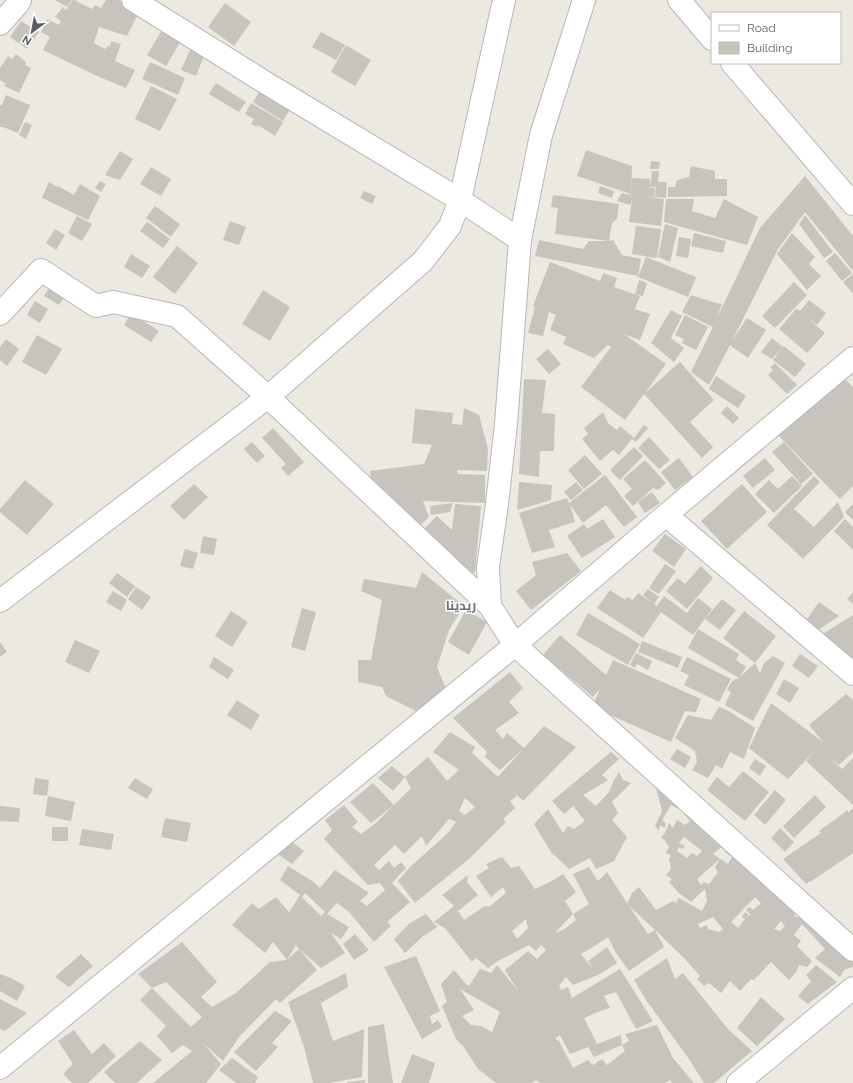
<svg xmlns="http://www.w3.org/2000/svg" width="853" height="1083" font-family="Raleway,Cairo,sans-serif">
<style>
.building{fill:#c6c4bd;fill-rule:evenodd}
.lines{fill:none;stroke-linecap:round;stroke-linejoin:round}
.minor-casing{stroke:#b6b7bc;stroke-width:24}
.minor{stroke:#fff;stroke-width:22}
.labels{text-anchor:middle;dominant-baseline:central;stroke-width:3;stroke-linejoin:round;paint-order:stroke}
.neighbourhood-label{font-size:13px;font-weight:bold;fill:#6a6d72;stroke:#fff}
</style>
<rect width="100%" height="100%" fill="#ebe9e0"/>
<path class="building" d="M55,0H72L67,7Z
M73,0H77L76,1L92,9L95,5L101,8L106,0H119L140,10L127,36L99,27L94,43L105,49L108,46L110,47L111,41L121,44L115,61L135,70L126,88L97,76L43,50L50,37L41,32L47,19L59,25L61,21L55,17L63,7L66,10Z
M225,3L251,22L234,46L208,27Z
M21,21L39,32L27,49L10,37Z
M162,30L181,41L166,66L147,55Z
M321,32L345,45L336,60L312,47Z
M346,45L371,60L355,86L331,72Z
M191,48L205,53L196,76L181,70Z
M16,54L26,62L25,65L31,68L19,93L4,86L6,84L0,80V68L8,56L12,59Z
M150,62L185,78L178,95L142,79Z
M216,83L246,102L239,112L209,94Z
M151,86L177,99L160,131L135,119Z
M261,89L291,107L283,121L253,102Z
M6,95L30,105L18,133L3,127H0V105H2Z
M251,103L283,122L275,136L258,125V127L251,124L254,119L245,114Z
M25,122L32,125L26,139L19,135Z
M586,150L632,166L631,194L577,176Z
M120,151L133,159L120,180L105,175Z
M651,161L660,162L659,169H650Z
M691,166L715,171V179H727V196L668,197V187H675L677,180L689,177Z
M151,167L171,179L161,196L140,184Z
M652,171H659L658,182H667L666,198L655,197L656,187H650Z
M805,176L853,236V271L805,212L778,249L732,341L747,318L766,330L748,358L730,345L709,385L691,372L713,327L682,312L691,295L716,303L722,304L716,320L760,228Z
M632,178L650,179V188H655L654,197L642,196L664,199L661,226L629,222L632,199L630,205L617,201L622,193L631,195Z
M100,181L106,184L101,192L95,188Z
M49,182L57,187L58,186L74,195L80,184L100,196L88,220L42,198Z
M600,186L614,191L612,198L598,193Z
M364,191L376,196L372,204L360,198Z
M553,195L619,204L617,219L612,223L609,241L613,240L622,255L641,259L638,276L535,256L539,240L583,249L589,241H609L555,234L558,208L551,207Z
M666,199H694L692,211L715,218L724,199L758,217L747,245L664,222Z
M155,206L180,224L171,237L146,218Z
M805,215L833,252L824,258L799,224Z
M77,216L92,224L82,241L68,233Z
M230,221L246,227L239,245L223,240Z
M147,222L170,239L163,248L140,231Z
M665,224L678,228L670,262L658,257Z
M636,226L661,229L657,258L632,254Z
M55,229L65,235L56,250L46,243Z
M694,233L726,241L723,253L691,246Z
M792,233L815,257L809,264L821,276L807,290L777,254Z
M679,237L691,239L688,258L676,256Z
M177,246L198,263L175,294L153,277Z
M835,253L852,273L842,281L826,261Z
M131,254L150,266L142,278L124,267Z
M646,257L696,277L688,297L638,277Z
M550,262L600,281L603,273L617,278L614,287L640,296L635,309L650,314L640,340L624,334L666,364L645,393L680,362L714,400L690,422L713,447L702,458L644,394L625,420L581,387L611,347L608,345L594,358L563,344L566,337L550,330L556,315L549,312L543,336L528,333L535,307L533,306Z
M853,274V294L843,282Z
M639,280L647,283L643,296L635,294Z
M53,282L68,292L59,305L44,296Z
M794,282L807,295L775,328L762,316Z
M263,290L290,307L270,341L242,324Z
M809,300L826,313L817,325L806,317L825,333L807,353L779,329L796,309L800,311Z
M35,301L48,309L40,323L27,315Z
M671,310L682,316L671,338L684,348L674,362L651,343Z
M131,313L159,331L151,342L124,325Z
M685,315L708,327L696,350L682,343L684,339L675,335Z
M37,335L62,349L46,375L22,362Z
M772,338L783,347L772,359L761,352Z
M6,339L19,349L7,366L0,360V347Z
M784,346L806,364L795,377L773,360Z
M548,349L561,364L549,374L536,359Z
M775,363L797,385L787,394L768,375L773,370L770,367Z
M838,372L853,387V486L840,499L775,432Z
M716,376L746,396L738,408L709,389Z
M524,379L546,380L542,413L555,414L554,451H540L539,477L519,474Z
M727,406L739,418L733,424L721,413Z
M464,408L479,415L488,449L487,471L457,470L458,474L485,475V503L423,501L429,517L416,530L372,489L370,471L424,464L432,445L412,443L415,409L453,413L452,424L462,425Z
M603,412L608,423L617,430L620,426L634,438L644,425L648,428L636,442L632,439L619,455L613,450L600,461L582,439L588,434L584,428Z
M273,428L304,462L288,476L281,468L286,464L262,438Z
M649,437L670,460L659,469L638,448Z
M252,442L265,456L257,463L244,449Z
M784,442L813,474L801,484L772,452Z
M634,447L643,456L620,480L610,470Z
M585,455L602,474L584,489L568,470Z
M679,458L693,477L675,490L661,472Z
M765,458L775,470L753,488L743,476Z
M645,460L666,483L658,490L653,488L633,506L624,496L632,489L623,479Z
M605,475L637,517L624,527L606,505L583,523L570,505L575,522L549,530L555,547L532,553L519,513L567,498L569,503Z
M792,476L802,486L774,513L755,494L769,480L778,489Z
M814,476L820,482L794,509L814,527L838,502L844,517L803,559L767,525Z
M25,480L54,504L27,535L0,512V509Z
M519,482L552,485L551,500L517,510Z
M576,482L583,490L571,500L564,492Z
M194,484L208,497L184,520L170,506Z
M742,484L767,512L727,549L701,521Z
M652,492L660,503L645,513L638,502Z
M453,503L450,512L431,515L430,506Z
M455,504L481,506L475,573L460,571L420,533L437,516L452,530Z
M853,504V520L845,512Z
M603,519L615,537L582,558L567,536L584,524L587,529Z
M845,519L853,527V550L834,531Z
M665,534L686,549L674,567L652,551Z
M203,536L217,539L214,555L200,553Z
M185,549L198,553L193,569L180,566Z
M567,553L581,571L531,610L516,591L536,575L532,562Z
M665,564L676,571L659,594L649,588Z
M701,566L713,578L687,609L666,591L678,578L685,584Z
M422,572L464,606L449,630L437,667L446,689L418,712L386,696L382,687L358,682V660H371L382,600L361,591L364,579L416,588Z
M117,573L135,586L127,597L109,583Z
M136,587L151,597L142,610L128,599Z
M648,589L659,597L654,604L643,595Z
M610,590L625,600L627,597L633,600L638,593L657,606L664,596L687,613L698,598L712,609L693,635L661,612L643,638L597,608Z
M113,591L127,600L121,611L106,602Z
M853,592V604L847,599Z
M722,599L736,610L720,630L705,619Z
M819,602L839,616L817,631L805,622Z
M302,608L316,612L305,651L291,647Z
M466,610L487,622L469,655L448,642Z
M231,611L248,622L232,647L215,636Z
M744,611L776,636L755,663L723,638Z
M588,613L640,644L628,665L576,635Z
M853,615V659L821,635Z
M698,629L739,654L736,660L746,667L739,678L688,648Z
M560,635L606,675L613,660L701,699L696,712L685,711L671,742L592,707L600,689L593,697L543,655Z
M75,640L100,651L89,673L65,662Z
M642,641L682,657L678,668L638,652Z
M0,642L7,652L0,657Z
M636,653L652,661L648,670L637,664L635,668L630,665Z
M800,654L818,666L809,678L792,666Z
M773,656L785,663L753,721L725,705L731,692L727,690L732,681L739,678L755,663L760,673L764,663Z
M214,657L234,670L228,679L209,667Z
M687,657L731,679L719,702L684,685L689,675L680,671Z
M510,672L523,688L509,702L519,713L495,730L503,739L507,733L524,748L544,726L576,747L523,801L513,791L517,796L510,801L515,808L503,819L506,822L470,858L415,903L398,881L410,867L448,833L456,822L449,819L426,846L422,836L404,854L395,845L374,865L379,870L389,861L394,868L401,862L406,868L392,883L410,902L387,922L391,926L374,942L349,912L337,903L327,914L349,927L341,939L331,933L345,953L321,968L299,949L317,970L280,1003L276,999L239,1037L223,1061L203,1043L221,1064L206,1083H153L192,1051L183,1045L172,1053L157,1036L166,1026L140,1000L152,988L138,974L182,942L217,982L201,997L212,1007L236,993L270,962L287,960L299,949L296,945L287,960L273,942L265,953L232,925L252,903L259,909L276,897L289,912L300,895L280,880L288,866L312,881L320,888L335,870L369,893L360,901L367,906L385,890L380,883L368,885L324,839L332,830L325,820L344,805L358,822L352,827L361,834L376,823L411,788L405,777L428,757L447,781L459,770L433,752L450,732L475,747L472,753L498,777L524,748L500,770L485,757L487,752L453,718ZM465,798L475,807L465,815L459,811ZM305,893L325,912L321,916L302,897ZM166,982L202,1017L191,1027L152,988Z
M784,679L799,688L790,703L776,694Z
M846,694L853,700V752L839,765L827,755L842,769L853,758V805L806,761L823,742L809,725Z
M237,700L260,715L251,730L227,715Z
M771,703L823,742L788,779L749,748Z
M719,707L727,710L755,728L744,759L730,752L722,769L716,765L708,778L692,770L697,762L695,751L675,738L688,715L711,720Z
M677,749L691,757L685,768L670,759Z
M611,752L619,759L602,775L608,780L583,795L596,806L609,792L614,780L619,772L623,780L631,783L612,802L618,813L612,820L627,837L614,861L596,869L590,858L569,869L551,852L534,824L548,809L563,833L568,826L574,829L585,821L573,806L564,814L552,801Z
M755,759L766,766L760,776L749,768Z
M392,766L405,777L393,791L378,778Z
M743,771L769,792L745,821L707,790L717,777L729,787Z
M35,778L49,780L47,796L33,794Z
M135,778L153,789L147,799L128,788Z
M373,783L394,805L371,823L350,802Z
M657,784L724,845L713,854L728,864L732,857L724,851L731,844L796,913L794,916L804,919L853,962V967L844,970L840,977L815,958L825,949L802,924L794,935L801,941L797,946L812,961L807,967L799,965L796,972L789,980L771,962L754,980L751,979L740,991L730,981L721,993L709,983L704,986L697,979L700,976L684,958L655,930L664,947L629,971L616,953L608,937L593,947L581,954L593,969L588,961L607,947L617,963L598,975L573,985L566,977L559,986L561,990L568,987L572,998L620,969L653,1021L636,1029L616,992L604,996L610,1008L600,1011L584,1018L597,1044L621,1035L622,1045L594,1057L588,1047L570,1054L560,1035L555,1039L559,1041L573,1068L588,1060L593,1065L602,1059L607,1065L625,1051L622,1045L629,1041L625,1034L657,1025L673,1058L694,1083H672L670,1080L665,1083H540L536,1080L532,1083H496L478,1069L463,1046L456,1039L442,1006L447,1002L441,984L454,970L465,983L469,986L480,969L491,973L497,965L518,991L505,970L528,951L537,959L546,950L541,945L536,951L529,945L498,961L488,968L476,958L472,962L445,928L434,922L454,906L442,895L468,875L467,882L478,895L458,911L464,920L485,906L489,907L506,893L503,887L491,897L476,876L489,868L486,864L502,857L511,868L519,866L535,889L552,881L563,874L576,892L565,901L573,914L555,933L563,930L576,920L573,914L589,904L573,874L589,867L598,881L607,872L627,903L648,934L655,930L627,904L632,893L639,887L656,910L673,901L676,903L679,898L702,911L707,901L705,889L691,902L680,894L669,882L672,879L666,875L671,869L669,859L671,855L666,853L669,847L666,842L661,837L665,833L669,823L673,828L677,820L685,825L690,821L681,810L671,805L662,820L666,824L664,828L660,825L659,831L655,826L662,811L656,788ZM684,837L702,851L697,856L692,853L687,858L677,851L679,847L683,849L685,846L679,843ZM720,859L715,867L718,872L709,884L704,882L701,885L697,879ZM755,897L761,903L753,910L749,907L746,910L750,914L749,916L745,912L742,917L745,919L738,928L731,922ZM713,917L723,929L719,932L708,929L707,925L700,928L698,924ZM526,919L528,928L517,939L512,931ZM781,921L785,926L780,931L774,929ZM460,989L500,1012L492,1032L481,1026L471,1025L462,1016L474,1010Z
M775,790L786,800L765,825L754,815Z
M815,795L826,807L794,838L783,826Z
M48,796L75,802L71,821L45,816Z
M0,806L20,808L19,822L0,821Z
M853,808V853L810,882V881L806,884L783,859L821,833L819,831L848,810V813Z
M165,818L191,823L187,842L161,837Z
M52,827H68V841H52Z
M780,828L794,842L785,852L771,838Z
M82,829L114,834L111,850L79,845Z
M291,841L304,851L292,864L276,853Z
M426,914L437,927L422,937L405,953L394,939L410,923Z
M355,934L369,950L354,960L343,944Z
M81,954L93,966L69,987L55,977Z
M416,956L440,1011L430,1016L432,1024L438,1020L442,1027L422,1039L384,967Z
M667,958L675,979L683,973L728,1029L752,1051L714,1083H704L689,1059L646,1000L634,980Z
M816,965L837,982L808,1004L798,996L811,981L806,975Z
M346,973L348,987L321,1003L333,1041L364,1029L362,1077L329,1083H313L304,1047L288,1002Z
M0,974L11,978L25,986L17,1001L0,991Z
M761,997L785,1019L757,1046L737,1028Z
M0,999L27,1013L5,1031L0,1029Z
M275,1011L292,1021L272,1043L278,1047L256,1071L234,1052Z
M384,1024L393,1083H368V1027Z
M74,1030L92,1054L104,1043L116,1056L88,1083H72L63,1074L73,1064L58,1041Z
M140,1041L162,1060L137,1083H115L104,1072Z
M412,1054L435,1063L429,1083H401Z
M232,1058L258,1077L255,1083H236L219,1070Z
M365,1080V1083H347V1082Z"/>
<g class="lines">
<g class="minor-casing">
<path id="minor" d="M133,0L266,83L460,200L520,240
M679,0L712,39
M0,24L18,4L20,0
M732,63L853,204
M0,314L41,270L96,306L113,302L177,316L268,397L490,606L515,645L853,950
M666,515L853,674
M0,601L268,397L423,261L450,226L460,200L504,0
M490,606L488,567L497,504L506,424L520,240L541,135L584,0
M0,1068L515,645L666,515L853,358
M738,1083L853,988"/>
</g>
<use href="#minor" class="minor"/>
</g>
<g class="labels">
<g class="neighbourhood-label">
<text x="461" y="605">ريدينا</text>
</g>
</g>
<rect x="711" y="12" width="130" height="52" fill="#ffffff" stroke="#bdbebf"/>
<rect x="719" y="25" width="20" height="6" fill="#ffffff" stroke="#bdbebf"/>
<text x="747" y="32" font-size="12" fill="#595c60">Road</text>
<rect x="719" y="42" width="20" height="12" fill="#c6c4bd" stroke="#bdbebf"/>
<text x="747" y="52" font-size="12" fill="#595c60">Building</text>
<g transform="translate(32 32) rotate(212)" stroke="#ffffff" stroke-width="3" paint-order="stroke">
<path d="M0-3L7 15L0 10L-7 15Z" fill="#595c60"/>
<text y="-6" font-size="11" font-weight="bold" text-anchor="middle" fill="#595c60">N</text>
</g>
</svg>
